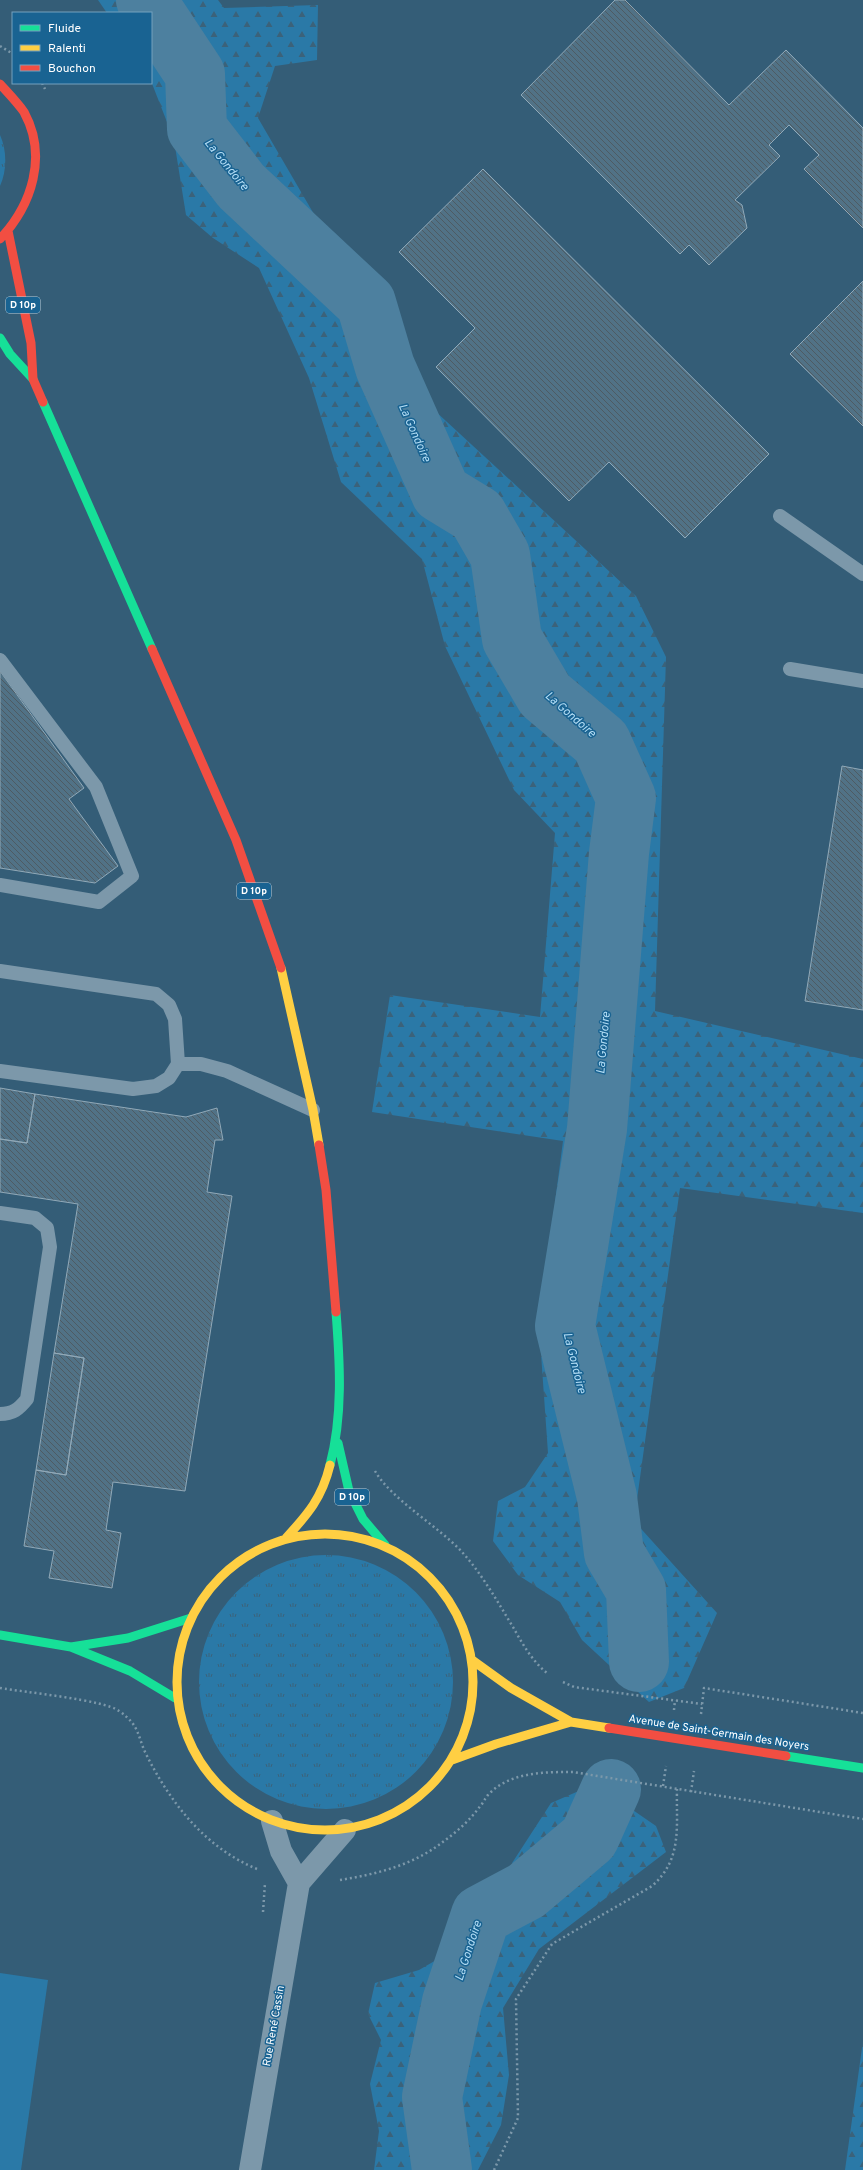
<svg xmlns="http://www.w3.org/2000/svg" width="863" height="2170" font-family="Overpass,sans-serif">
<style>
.grass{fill:url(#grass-tufts)}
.forest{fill:url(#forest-firs)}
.pitch{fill:#2a79a7}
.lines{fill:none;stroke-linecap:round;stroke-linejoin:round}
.river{stroke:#4d809f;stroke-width:60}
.building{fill:url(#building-back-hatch);stroke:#91a9b8}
.path{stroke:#7c98aa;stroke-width:2.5;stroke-dasharray:2 3;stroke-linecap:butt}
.lane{stroke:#7c98aa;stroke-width:14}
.street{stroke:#7c98aa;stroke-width:22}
.fast{stroke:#16e098;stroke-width:9}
.slow{stroke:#ffcf43;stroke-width:9}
.jam{stroke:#f24e42;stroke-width:9}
.labels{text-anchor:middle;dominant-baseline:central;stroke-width:3;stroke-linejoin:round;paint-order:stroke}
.shield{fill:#196392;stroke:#bad0de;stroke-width:1}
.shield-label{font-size:10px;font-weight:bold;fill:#fff}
.street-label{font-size:11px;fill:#fff;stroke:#196392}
.water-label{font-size:12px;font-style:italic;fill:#b4def6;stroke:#196392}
</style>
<defs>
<pattern id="grass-tufts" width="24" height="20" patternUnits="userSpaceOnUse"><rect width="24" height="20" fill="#2a79a7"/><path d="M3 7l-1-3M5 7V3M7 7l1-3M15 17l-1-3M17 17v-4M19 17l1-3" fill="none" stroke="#3b627a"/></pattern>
<pattern id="forest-firs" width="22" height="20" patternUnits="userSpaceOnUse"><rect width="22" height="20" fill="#2a79a7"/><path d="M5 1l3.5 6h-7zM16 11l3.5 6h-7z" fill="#3b627a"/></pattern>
<pattern id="building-back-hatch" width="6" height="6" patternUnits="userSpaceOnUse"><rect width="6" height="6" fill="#517286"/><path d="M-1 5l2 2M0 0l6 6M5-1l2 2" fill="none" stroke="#4e5b63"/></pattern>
</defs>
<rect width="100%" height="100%" fill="#345d77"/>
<path class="grass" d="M0,135C7,150 7,171 0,186Z
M199 1682a127 127 0 1 1 254 0a127 127 0 1 1-254 0Z"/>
<path class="forest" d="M98,0H218L224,8L318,5L317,60L275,66L258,118L421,398L636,596L666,657L655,1011L863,1059V1213L680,1188L634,1521L717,1613L684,1688L649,1702L582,1640L560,1602L518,1575L493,1541L498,1501L525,1487L548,1453L539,1325L563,1141L372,1112L390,995L540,1017L555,833L514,790L445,646L422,559L341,482L309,378L259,268L213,238L186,215L174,140L151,81V13H107Z
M595,1784L656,1826L666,1852L539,1949L503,2008L509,2075L501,2125L478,2170H374L379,2131L370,2084L381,2040L368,2014L375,1983L419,1970L457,1948L551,1803Z
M863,2041V2170H845Z"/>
<path class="pitch" d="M0,1973L48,1980L21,2170H0Z"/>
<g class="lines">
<path class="river" d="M146,0L195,74L197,129L241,186L366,303L385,367L441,493L477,515L500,555L512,639L545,695L601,742L626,798L619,853L597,1129L565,1326L607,1497L614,1553L636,1590L639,1662
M442,2170L432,2097L452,2002L481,1915L526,1891L589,1838L611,1789"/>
</g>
<path class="building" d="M615,0H625L729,105L786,50L863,128V228L804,169L819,155L789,125L769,145L780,156L735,200L742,205L747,228L709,265L689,245L680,254L521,95Z
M483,169L769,454L685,538L609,462L569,501L436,367L475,328L399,252Z
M863,281V426L790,354Z
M0,671L84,788L69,799L118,866L95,883L0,868Z
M842,766L863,770V1010L805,1001Z
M0,1088L35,1094L27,1143L0,1139Z
M35,1094L186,1117L217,1108L223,1140H215L207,1192L232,1196L185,1491L113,1482L106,1530L121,1533L112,1588L49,1578L54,1551L24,1546L36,1470L66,1475L84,1358L54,1353L78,1204L0,1192V1139L27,1143Z
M54,1353L84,1358L66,1475L36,1470Z"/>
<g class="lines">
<path class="path" d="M0,46L13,54
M42,83L45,89
M375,1471C391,1499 438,1526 462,1552C482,1574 497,1601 513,1627C522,1643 532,1661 547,1673
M563,1682L574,1687L702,1704
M0,1688C23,1692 105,1700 119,1711C141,1726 137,1737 147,1756C172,1805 206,1848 257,1869
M674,1710L675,1700
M701,1714L704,1688L863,1713
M663,1786L666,1766
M691,1792L694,1771
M340,1880C377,1874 414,1865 444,1841C458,1831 471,1819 481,1805C484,1802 485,1798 488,1795C509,1772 544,1772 573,1772L863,1819
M263,1912L265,1883
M494,2170L518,2118L516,1999L552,1944L652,1886C683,1859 676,1826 677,1789"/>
<path class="lane" d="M780,516L863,574
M0,660L96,787L132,876L99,902L0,885
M790,669L863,681
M0,971L156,994L169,1005L175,1019L178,1064L169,1078L156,1086L133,1089L0,1071
M178,1064H201L227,1071L313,1110
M0,1213L35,1218L47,1228L50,1247L27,1399C19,1409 13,1414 0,1414"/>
<path class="street" d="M272,1821L281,1851L299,1883
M250,2170L299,1883L345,1830"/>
<path class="fast" d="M0,338L10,354L33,379
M43,402L152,649
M338,1443L349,1491L363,1519L385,1545
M330,1465C343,1416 340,1363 336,1312
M0,1635L71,1647L130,1671L175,1698
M71,1647L128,1638L191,1618
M786,1756L863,1768"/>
<path class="slow" d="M281,968L313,1110L319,1145
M177 1682a148 148 0 1 1 296 0a148 148 0 1 1-296 0Z
M286,1538C308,1514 322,1498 330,1465
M472,1660L511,1688L571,1722L609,1728
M452,1760L496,1744L571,1722"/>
<path class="jam" d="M0,84C8,93 17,102 24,112C48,156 32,205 0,239
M8,231L31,343L33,379L43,402
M152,649L236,840L281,968
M319,1145L326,1190L336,1312
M609,1728L786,1756"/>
</g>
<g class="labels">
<g class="shield">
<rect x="6" y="297" width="34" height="16" rx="3"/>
<rect x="237" y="883" width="34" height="16" rx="3"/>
<rect x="335" y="1489" width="34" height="16" rx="3"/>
</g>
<g class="shield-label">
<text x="23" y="305">D 10p</text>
<text x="254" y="891">D 10p</text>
<text x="352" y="1497">D 10p</text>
</g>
<g class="street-label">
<text transform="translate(719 1733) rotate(9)">Avenue de Saint-Germain des Noyers</text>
<text transform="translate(274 2026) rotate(-80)">Rue René Cassin</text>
</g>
<g class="water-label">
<text transform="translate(226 165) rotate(51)">La Gondoire</text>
<text transform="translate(414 433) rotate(66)">La Gondoire</text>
<text transform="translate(570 715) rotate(41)">La Gondoire</text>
<text transform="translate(604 1043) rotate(-85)">La Gondoire</text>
<text transform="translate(574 1363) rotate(76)">La Gondoire</text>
<text transform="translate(469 1951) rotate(-72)">La Gondoire</text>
</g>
</g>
<rect x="12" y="12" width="140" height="72" fill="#196392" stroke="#75a1be"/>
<rect x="20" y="25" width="20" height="6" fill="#16e098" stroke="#75a1be"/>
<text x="48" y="32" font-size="12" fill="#ffffff">Fluide</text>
<rect x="20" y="45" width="20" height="6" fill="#ffcf43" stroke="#75a1be"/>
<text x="48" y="52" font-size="12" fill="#ffffff">Ralenti</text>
<rect x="20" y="65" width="20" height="6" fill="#f24e42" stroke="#75a1be"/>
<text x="48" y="72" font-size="12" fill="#ffffff">Bouchon</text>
</svg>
